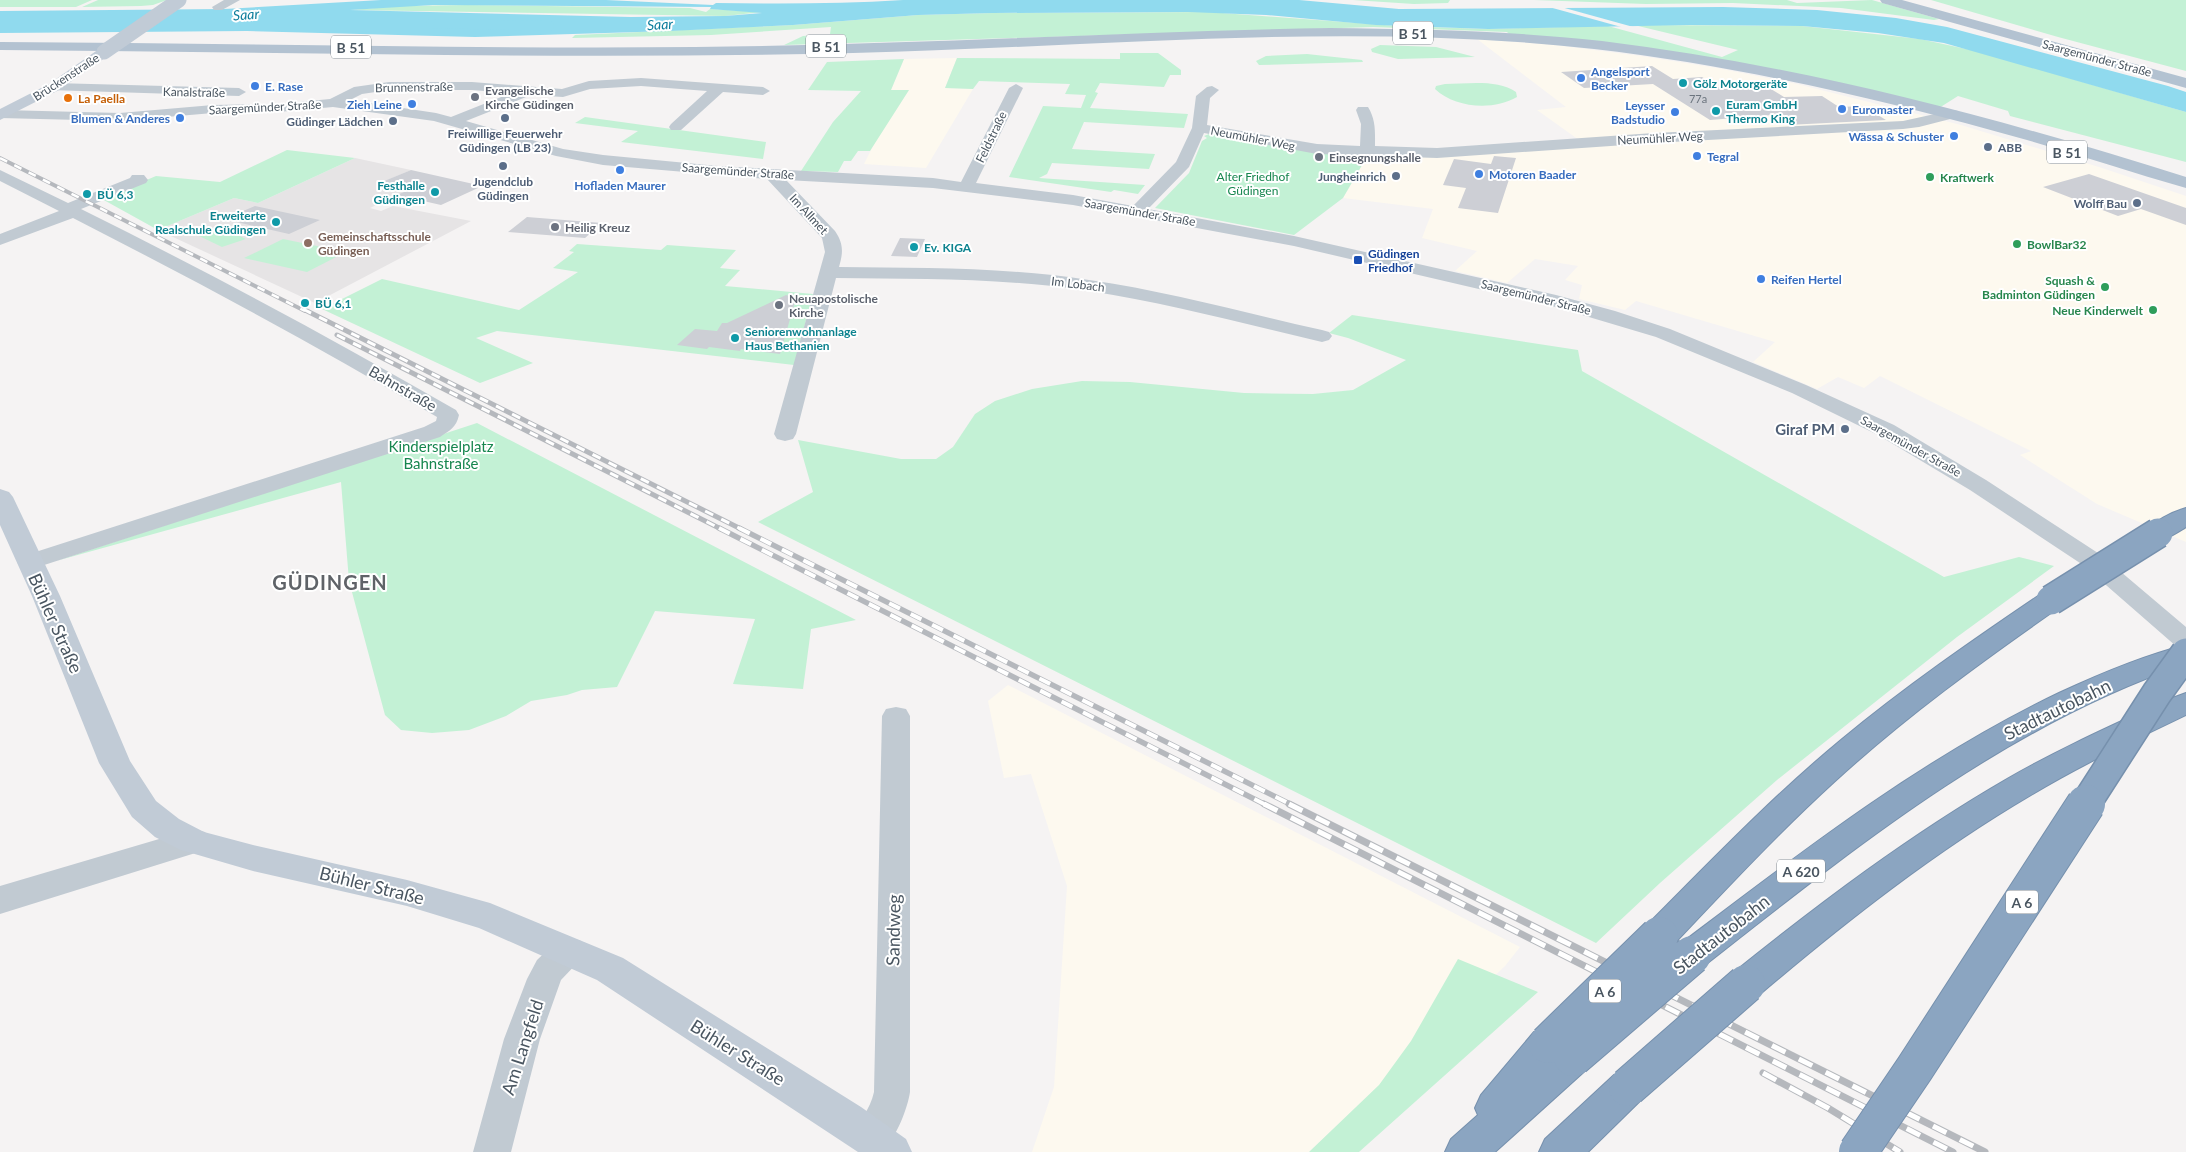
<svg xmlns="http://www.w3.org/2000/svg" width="2186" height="1152" font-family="Lato,sans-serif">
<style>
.commercial{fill:#fdf9ef}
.education{fill:#e6e4e5}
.green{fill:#c3f1d5}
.water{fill:#90daee;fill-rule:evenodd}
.pier{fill:#f5f3f3}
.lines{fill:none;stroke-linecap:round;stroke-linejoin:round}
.river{fill:#90daee;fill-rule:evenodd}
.building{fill:#cdcfd5}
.motorway-casing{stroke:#7690ad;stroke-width:2}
.minor{fill:#c1cad2;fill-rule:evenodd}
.tertiary{fill:#c1cad2;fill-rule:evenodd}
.secondary{fill:#c1cbd6;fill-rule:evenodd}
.primary{fill:#b3c2d1;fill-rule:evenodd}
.motorway{fill:#8ba5c1;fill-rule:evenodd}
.rail-far3-casing{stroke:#b5b8bd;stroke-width:4}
.rail-far2-casing{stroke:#b5b8bd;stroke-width:5}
.rail-far1-casing{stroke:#b5b8bd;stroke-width:5.5}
.rail-casing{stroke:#b5b8bd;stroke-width:7}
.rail-far3{stroke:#fff;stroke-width:2.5;stroke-dasharray:8;stroke-linecap:butt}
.rail-far2{stroke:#fff;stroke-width:3;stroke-dasharray:9;stroke-linecap:butt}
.rail-far1{stroke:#fff;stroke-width:4;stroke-dasharray:12;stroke-linecap:butt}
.rail{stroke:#fff;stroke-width:5;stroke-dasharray:15;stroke-linecap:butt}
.motorway-bridge-far1-casing{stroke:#7690ad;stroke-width:32;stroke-linecap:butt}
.motorway-bridge-casing{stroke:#7690ad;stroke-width:40;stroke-linecap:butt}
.secondary-bridge{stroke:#c1cbd6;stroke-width:15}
.motorway-bridge-far1{stroke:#8ba5c1;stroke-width:29}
.motorway-bridge{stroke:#8ba5c1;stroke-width:38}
.shop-dot{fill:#3f7fe0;stroke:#fff;stroke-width:2}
.culture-dot{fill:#0f9aa8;stroke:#fff;stroke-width:2}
.worship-dot{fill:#6b7280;stroke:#fff;stroke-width:2}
.food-dot{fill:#e8710a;stroke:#fff;stroke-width:2}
.service-dot{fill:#5c6f8a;stroke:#fff;stroke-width:2}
.leisure-dot{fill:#2e9e5b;stroke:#fff;stroke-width:2}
.education-dot{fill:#8d6e63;stroke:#fff;stroke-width:2}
.transit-dot{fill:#1a4fb4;stroke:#fff;stroke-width:2}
.labels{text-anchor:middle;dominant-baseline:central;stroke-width:4;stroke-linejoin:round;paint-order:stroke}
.far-number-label{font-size:11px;fill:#6b747e}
.far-street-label{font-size:12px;fill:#4a5661;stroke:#fff}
.far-shop-label{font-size:12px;font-weight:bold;fill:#366cbe;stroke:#fff;text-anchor:start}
.far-culture-label{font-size:12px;font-weight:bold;fill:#0d838f;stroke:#fff;text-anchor:start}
.far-worship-label{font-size:12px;font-weight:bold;fill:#5b616d;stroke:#fff;text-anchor:start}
.far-food-label{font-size:12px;font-weight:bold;fill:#c56008;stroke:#fff;text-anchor:start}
.far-service-label{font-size:12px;font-weight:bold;fill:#4e5e75;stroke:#fff;text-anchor:end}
.far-park-label{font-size:12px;fill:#17864f;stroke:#fff}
.far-leisure-label{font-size:12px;font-weight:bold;fill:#27864d;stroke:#fff;text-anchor:start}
.far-education-label{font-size:12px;font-weight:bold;fill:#785e54;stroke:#fff;text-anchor:start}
.far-transit-label{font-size:12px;font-weight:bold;fill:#164399;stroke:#fff;text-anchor:start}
.far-water-label{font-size:14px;font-style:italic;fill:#0c7c9b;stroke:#fff}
.shield{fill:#fff;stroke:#808990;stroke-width:1}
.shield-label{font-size:14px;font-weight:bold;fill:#4a5661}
.street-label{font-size:15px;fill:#4a5661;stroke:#fff}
.service-label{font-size:15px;font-weight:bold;fill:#4e5e75;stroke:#fff;text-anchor:end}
.park-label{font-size:15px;fill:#17864f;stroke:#fff}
.near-street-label{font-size:18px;fill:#4a5661;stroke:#fff}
.district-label{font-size:20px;font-weight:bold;letter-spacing:1px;fill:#5f6368;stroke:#fff}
</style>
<rect width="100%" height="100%" fill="#f5f3f3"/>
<path class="commercial" d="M1477,39L1555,45L1641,56L1717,68L1797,84L1961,125L2099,167L2186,196V542L2097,504L2020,455L2031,451L1880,376L1864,388L1838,377L1817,389L1753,362L1775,342L1636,301L1625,310L1579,299L1582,285L1565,280L1578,266L1535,259L1507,283L1455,271L1477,251L1422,238L1433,209L1343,198L1369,153L1579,140L1537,110L1566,107Z
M957,58L945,88L973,89L926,168L864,164L874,144L909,90H891L904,59Z
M1008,685L1520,947L1505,966L1309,1152H1032L1054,1087L1067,886L1031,774L1004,778L988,701Z"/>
<path class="education" d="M355,158L411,170L378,184L406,191L370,208L381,211L393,206L471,221L315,303L158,230L234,198L258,203Z"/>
<path class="green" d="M0,0H92L76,7H0Z
M98,0H167L153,5L141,6L82,7Z
M1353,0H1450L1448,3L1414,4Z
M1534,0H1787L1797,3L1872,0L1939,19L1934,20L1841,8L1733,3L1646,4Z
M1931,0H2186V71L2058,37Z
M466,5L690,8L706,12L710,9L762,12L725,16L350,10L402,6Z
M1209,12L1398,26L1488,29L1608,26L1722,57L1738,50L1634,25L1802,26L1920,39L1980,52L2186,112V162L2010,116L2008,111L1958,96L1939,108L1758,68L1509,34L1507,32L1373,27L784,45L803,36L830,34L831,27L711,35L572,38L575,35L793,25L918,15L993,13Z
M1380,45L1436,47L1475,57L1398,59L1372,52L1371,49Z
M1120,53H1158L1181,70V75H1170L1164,87L1100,83L1095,92L1098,93L1090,108L1188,114L1184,128L1084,122L1072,149L1155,154L1149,169L1052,163L1047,174L1039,178L1145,185L1138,194L1114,190L1111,192L1009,177L1043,106L1081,108L1086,95L1065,94L1070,84L979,81L973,89L945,88L957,58L1120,59Z
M1307,54L1362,60L1363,62L1259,65L1256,61L1266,56Z
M904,59L891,90H909L870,151H858L851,161H844L838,172L801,171L833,122L861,91L808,90L827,62Z
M1445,84C1466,84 1498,79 1516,92L1517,97C1493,111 1455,108 1435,89L1436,86Z
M585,117L766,142L763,159L621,142L638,131L575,123Z
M1209,134L1369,153L1343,198L1294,235L1155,208L1189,173L1202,141L1207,138L1204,136Z
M287,150L355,158L258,203L234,198L158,230L102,199L156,176L220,182Z
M219,226L246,239L222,247L195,234Z
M283,239L346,252L307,272L244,258Z
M577,244L661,250L667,245L736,250L720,268L740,270L725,286L813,294L794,365L497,331L476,338L533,363L480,383L322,309L382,279L519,310L578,272L553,268L574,252L569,251Z
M1352,315L1578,350L1582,371L1944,577L2019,557L2054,566L1957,637L1777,780L1660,883L1596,943L758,522L813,492L798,440L901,459H936L953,447L975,414L995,401L1032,389L1082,381L1130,382L1244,393L1313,394L1353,390L1406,360L1348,338L1329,333Z
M477,423L856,620L811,629L803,689L733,684L755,619L655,611L617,687L582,690L567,695L531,701L506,716L469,730L432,733L401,730L385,715L349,581L341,482L56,561Z
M1458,959L1538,992L1359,1152H1309L1379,1085L1411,1041Z"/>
<path class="water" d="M381,0H606L713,5L716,3C778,4 841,4 903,0H1299L1399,9L1723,7L1817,10L1896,18L1947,27L2168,86L2186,92V112L1944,43L1878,33L1802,26L1690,25L1488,29L1376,25L1266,15L1188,12L993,13L918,15L793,25L670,31L475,37L247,31L0,33V11L224,9ZM433,5L711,7L710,9L762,13L725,16L631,17L350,10Z"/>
<path class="pier" d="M1549,7H1561L1637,28H1625Z"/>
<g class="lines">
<path class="river" d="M434,19L546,21L552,22L555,26L552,30L546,31L428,28L425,24L428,20Z"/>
</g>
<path class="building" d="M1652,66L1673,79L1702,77L1720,88L1766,86L1784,97L1822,96L1839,107L1863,106L1886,120L1787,125L1772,115L1710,120L1653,84L1584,88L1561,72Z
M1494,156L1516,158L1498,213L1458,208L1466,188L1443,185L1454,159L1491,164Z
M411,170L478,185L474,187L478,188L441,205L397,195L406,191L377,184Z
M2089,174L2186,208V225L2141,209L2118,216L2043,187Z
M255,206L320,220L289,234L224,219Z
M527,217L602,223L585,238L508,232Z
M900,238L925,239L917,257L891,256Z
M786,295L796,298L780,354L741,349L740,351L709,347L707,349L677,345L695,329L717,331L722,323H727Z"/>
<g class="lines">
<g class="motorway-casing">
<path id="motorway" d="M2186,508V527C2173,535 2164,542 2149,539L2145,533C2153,521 2172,512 2186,508Z
M2051,592L2061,594L2065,600L2061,606C1982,661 1905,717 1834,782C1777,834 1725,890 1672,946L1659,950L1646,946L1641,936L1646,926C1710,862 1772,797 1841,740C1905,687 1973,640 2041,594Z
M2186,645V664C2004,726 1854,848 1705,965L1692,970L1679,965L1674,955L1679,945C1800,853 1921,759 2059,693C2100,674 2142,656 2186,645Z
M2186,693V715C2134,740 2081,765 2031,795C1934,852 1845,922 1759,995L1746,999L1733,995L1727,984L1733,973C1820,903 1910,835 2007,779C2059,749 2113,725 2167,700Z
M1548,1028L1562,1032L1567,1042L1573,1040L1587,1045L1593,1057L1587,1069L1495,1152H1445L1451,1139L1478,1115L1475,1108L1481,1095L1534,1032Z
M1628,1070L1642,1075L1648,1087L1642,1099L1588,1152H1539L1545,1139L1614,1075Z"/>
</g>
<path class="minor" d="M224,0H240L222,10H214L212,7Z
M641,78L763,87L770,91L763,95L723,92L681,130H671L669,127L671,124L707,91L641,86L590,89L563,97L531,95L466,121L563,149L603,155L718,166L933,178L961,182L1009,88L1016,84L1023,88L976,183L1073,195L1133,206L1176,162L1192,128L1196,96L1207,87L1212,86L1219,90L1210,98L1207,125L1317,144L1360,146L1361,124L1356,110L1358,107H1368C1376,120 1375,132 1375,146L1437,148L1654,133L1903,121L1953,110L1958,111L1960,114L1958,117L1919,127L1903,129L1654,143L1437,158L1317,154L1204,133L1189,167L1148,209L1294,236L1556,295L1615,311L1670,329L1806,385L1894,425L1986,480L2101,555L2186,627V649L2177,647L2083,565L1970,490L1878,435L1792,393L1656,337L1552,306L1294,246L1073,205L933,188L786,180L835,231C844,244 843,253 839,267C922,268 1006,267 1089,280C1167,291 1245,313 1322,330L1329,332L1332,336L1329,340L1322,342C1245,324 1167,303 1089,291C1006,278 921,279 836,278L796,434L793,439L785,441L777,439L774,434L825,252L822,238L767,179L603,165L556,156L434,121L333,107L278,112L213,113L120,121L0,118V110H3L120,113L213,105L278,104L330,99L354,87L389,82H472L562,89L589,81ZM389,90H472L511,93L451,117L436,113L350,100L362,94Z
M54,83L239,88L246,92L239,96L49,90L47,87Z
M0,170L68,203L130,178L132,175H144L148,180L146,183L81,209C208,272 333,339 456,410L459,415C456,428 450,430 440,437L38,567L29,569L20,567L17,562L20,557L424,427L436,421L437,417C318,346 196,281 73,218L0,245V234L59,211L0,181Z
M896,707L906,709L910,716V1092C908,1107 896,1139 883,1149C876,1152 865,1152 857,1149L851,1137C859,1121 870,1110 874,1092L882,716L886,709Z
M569,937L581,941L586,950L581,959L561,980L540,1039L511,1152H473L504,1039L527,979L537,960L557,941Z"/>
<path class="tertiary" d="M193,829L205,832L210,841L205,850L0,914V886Z"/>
<path class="secondary" d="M104,48L109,49L111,52L109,55L59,90L0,120V109L49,84L99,49Z
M0,489L9,492L13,497L60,596L130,761L156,801L179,819L204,832L253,845L407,880L490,903L623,958L861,1107L906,1139L912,1152H858L597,980L479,928L407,906L253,871L181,850L155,837L132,817L99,763L32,596L0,525Z"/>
<path class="primary" d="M1880,0H1902L2186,78V88L1882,3Z
M1330,28C1421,29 1511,31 1602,41C1800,65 1996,117 2186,177V188C2133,173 2080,155 2027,140C1885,100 1740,66 1594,49C1348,21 1099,47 853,53C568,60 284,52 0,50V42C232,43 463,49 695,47C907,45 1118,32 1330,28Z"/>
<use href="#motorway" class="motorway"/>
<g class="rail-far3-casing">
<path id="rail-far3" d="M0,158L305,311"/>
</g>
<g class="rail-far2-casing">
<path id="rail-far2" d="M303,309L741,529
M337,335L721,529"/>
</g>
<g class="rail-far1-casing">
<path id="rail-far1" d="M719,528L1266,805
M739,528L1292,805"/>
</g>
<g class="rail-casing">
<path id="rail" d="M1264,804L1953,1152
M1289,804L1985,1152
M1763,1073L1828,1108L1900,1152"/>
</g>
<use href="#rail-far3" class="rail-far3"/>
<use href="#rail-far2" class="rail-far2"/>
<use href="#rail-far1" class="rail-far1"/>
<use href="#rail" class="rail"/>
<g class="motorway-bridge-far1-casing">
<path id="motorway-bridge-far1" d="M2051,600L2158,533
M2085,805L2157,693L2186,653"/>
</g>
<g class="motorway-bridge-casing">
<path id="motorway-bridge" d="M1548,1044L1659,936
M1573,1057L1692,955
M1628,1087L1746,984
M1858,1152L1915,1068L2086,804"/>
</g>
<path class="secondary-bridge" d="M104,52L179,0"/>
<use href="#motorway-bridge-far1" class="motorway-bridge-far1"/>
<use href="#motorway-bridge" class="motorway-bridge"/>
</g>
<g class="shop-dot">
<circle cx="1581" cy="78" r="5"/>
<circle cx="255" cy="86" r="5"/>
<circle cx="412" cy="104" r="5"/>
<circle cx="1842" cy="109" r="5"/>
<circle cx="1675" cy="112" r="5"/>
<circle cx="180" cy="118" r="5"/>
<circle cx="1954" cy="136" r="5"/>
<circle cx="1697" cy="156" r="5"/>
<circle cx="620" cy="170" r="5"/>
<circle cx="1479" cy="174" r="5"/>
<circle cx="1761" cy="279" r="5"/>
</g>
<g class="culture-dot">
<circle cx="1683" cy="83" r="5"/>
<circle cx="1716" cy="111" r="5"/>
<circle cx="435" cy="192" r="5"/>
<circle cx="87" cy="194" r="5"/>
<circle cx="276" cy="222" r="5"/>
<circle cx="914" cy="247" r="5"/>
<circle cx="305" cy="303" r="5"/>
<circle cx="735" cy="338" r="5"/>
</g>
<g class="worship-dot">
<circle cx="475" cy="97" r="5"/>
<circle cx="1319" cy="157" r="5"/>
<circle cx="555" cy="227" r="5"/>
<circle cx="779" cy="305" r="5"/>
</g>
<circle class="food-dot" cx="68" cy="98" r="5"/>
<g class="service-dot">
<circle cx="505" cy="118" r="5"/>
<circle cx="393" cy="121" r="5"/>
<circle cx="1988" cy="147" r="5"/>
<circle cx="503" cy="166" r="5"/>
<circle cx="1396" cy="176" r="5"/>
<circle cx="2137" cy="203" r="5"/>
<circle cx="1845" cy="429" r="5"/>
</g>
<g class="leisure-dot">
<circle cx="1930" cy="177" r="5"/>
<circle cx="2017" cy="244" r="5"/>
<circle cx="2105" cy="287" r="5"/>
<circle cx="2153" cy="310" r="5"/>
</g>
<circle class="education-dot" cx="308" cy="243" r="5"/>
<rect class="transit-dot" x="1353" y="255" width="10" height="10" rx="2.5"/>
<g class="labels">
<g class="far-number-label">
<text x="1698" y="98">77a</text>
</g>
<g class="far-street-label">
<text transform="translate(2097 58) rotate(15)">Saargemünder Straße</text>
<text transform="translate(66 77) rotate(-33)">Brückenstraße</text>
<text transform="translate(414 87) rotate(-1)">Brunnenstraße</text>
<text transform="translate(194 92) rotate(1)">Kanalstraße</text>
<text transform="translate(265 107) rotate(-3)">Saargemünder Straße</text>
<text transform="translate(991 137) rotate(-64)">Feldstraße</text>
<text transform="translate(1253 138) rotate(11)">Neumühler Weg</text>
<text transform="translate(1660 138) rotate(-3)">Neumühler Weg</text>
<text transform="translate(738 171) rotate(4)">Saargemünder Straße</text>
<text transform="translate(1140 212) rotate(10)">Saargemünder Straße</text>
<text transform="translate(809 214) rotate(47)">Im Allmet</text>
<text transform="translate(1078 284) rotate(7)">Im Lobach</text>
<text transform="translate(1536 297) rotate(14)">Saargemünder Straße</text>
<text transform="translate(1911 446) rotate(29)">Saargemünder Straße</text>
</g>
<g class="far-shop-label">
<text x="1591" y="71">Angelsport<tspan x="1591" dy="14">Becker</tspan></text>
<text x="265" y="86">E. Rase</text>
<text x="402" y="104" text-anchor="end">Zieh Leine</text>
<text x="1665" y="105" text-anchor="end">Leysser<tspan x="1665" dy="14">Badstudio</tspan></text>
<text x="1852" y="109">Euromaster</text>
<text x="170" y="118" text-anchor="end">Blumen &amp; Anderes</text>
<text x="1944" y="136" text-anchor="end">Wässa &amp; Schuster</text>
<text x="1707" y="156">Tegral</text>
<text x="1489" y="174">Motoren Baader</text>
<text x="620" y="185" text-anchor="middle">Hofladen Maurer</text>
<text x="1771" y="279">Reifen Hertel</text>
</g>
<g class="far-culture-label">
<text x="1693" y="83">Gölz Motorgeräte</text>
<text x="1726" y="104">Euram GmbH<tspan x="1726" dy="14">Thermo King</tspan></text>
<text x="425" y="185" text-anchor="end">Festhalle<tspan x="425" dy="14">Güdingen</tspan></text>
<text x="97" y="194">BÜ 6,3</text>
<text x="266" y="215" text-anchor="end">Erweiterte<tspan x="266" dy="14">Realschule Güdingen</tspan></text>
<text x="924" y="247">Ev. KIGA</text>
<text x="315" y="303">BÜ 6,1</text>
<text x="745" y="331">Seniorenwohnanlage<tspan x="745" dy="14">Haus Bethanien</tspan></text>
</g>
<g class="far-worship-label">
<text x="485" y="90">Evangelische<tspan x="485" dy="14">Kirche Güdingen</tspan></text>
<text x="1329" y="157">Einsegnungshalle</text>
<text x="565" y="227">Heilig Kreuz</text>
<text x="789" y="298">Neuapostolische<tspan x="789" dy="14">Kirche</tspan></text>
</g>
<g class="far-food-label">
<text x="78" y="98">La Paella</text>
</g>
<g class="far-service-label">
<text x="383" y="121">Güdinger Lädchen</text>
<text x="505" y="133" text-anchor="middle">Freiwillige Feuerwehr<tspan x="505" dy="14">Güdingen (LB 23)</tspan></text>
<text x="1998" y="147" text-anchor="start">ABB</text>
<text x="1386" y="176">Jungheinrich</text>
<text x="503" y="181" text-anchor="middle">Jugendclub<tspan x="503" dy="14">Güdingen</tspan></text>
<text x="2127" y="203">Wolff Bau</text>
</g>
<g class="far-park-label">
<text x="1253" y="176">Alter Friedhof<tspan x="1253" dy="14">Güdingen</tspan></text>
</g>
<g class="far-leisure-label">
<text x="1940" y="177">Kraftwerk</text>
<text x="2027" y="244">BowlBar32</text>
<text x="2095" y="280" text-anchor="end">Squash &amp;<tspan x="2095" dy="14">Badminton Güdingen</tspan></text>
<text x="2143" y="310" text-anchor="end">Neue Kinderwelt</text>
</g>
<g class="far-education-label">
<text x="318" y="236">Gemeinschaftsschule<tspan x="318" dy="14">Güdingen</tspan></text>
</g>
<g class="far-transit-label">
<text x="1368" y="253">Güdingen<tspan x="1368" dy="14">Friedhof</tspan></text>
</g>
<g class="far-water-label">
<text transform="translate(246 14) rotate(-4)">Saar</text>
<text transform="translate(660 24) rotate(-3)">Saar</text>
</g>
<g class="shield">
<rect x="1393" y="21.5" width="40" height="23" rx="4"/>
<rect x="806" y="34.5" width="40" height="23" rx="4"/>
<rect x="331" y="35.5" width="40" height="23" rx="4"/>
<rect x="2047" y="140.5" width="40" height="23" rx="4"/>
<rect x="1777" y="859.5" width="48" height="23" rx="4"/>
<rect x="2006" y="890.5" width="32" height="23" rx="4"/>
<rect x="1589" y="979.5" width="32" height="23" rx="4"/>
</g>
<g class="shield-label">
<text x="1413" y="33">B 51</text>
<text x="826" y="46">B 51</text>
<text x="351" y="47">B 51</text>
<text x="2067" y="152">B 51</text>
<text x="1801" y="871">A 620</text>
<text x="2022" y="902">A 6</text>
<text x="1605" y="991">A 6</text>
</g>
<g class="street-label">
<text transform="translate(403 388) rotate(30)">Bahnstraße</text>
</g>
<g class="service-label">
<text x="1835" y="429">Giraf PM</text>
</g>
<g class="park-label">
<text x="441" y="446">Kinderspielplatz<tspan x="441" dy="17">Bahnstraße</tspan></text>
</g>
<g class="near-street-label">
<text transform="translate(56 623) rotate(66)">Bühler Straße</text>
<text transform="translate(2057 709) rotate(-26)">Stadtautobahn</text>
<text transform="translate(372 885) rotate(14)">Bühler Straße</text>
<text transform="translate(893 930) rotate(-89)">Sandweg</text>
<text transform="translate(1721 934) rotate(-38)">Stadtautobahn</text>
<text transform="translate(522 1047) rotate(-72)">Am Langfeld</text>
<text transform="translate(738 1052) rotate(32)">Bühler Straße</text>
</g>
<g class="district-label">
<text x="330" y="582">GÜDINGEN</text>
</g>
</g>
</svg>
